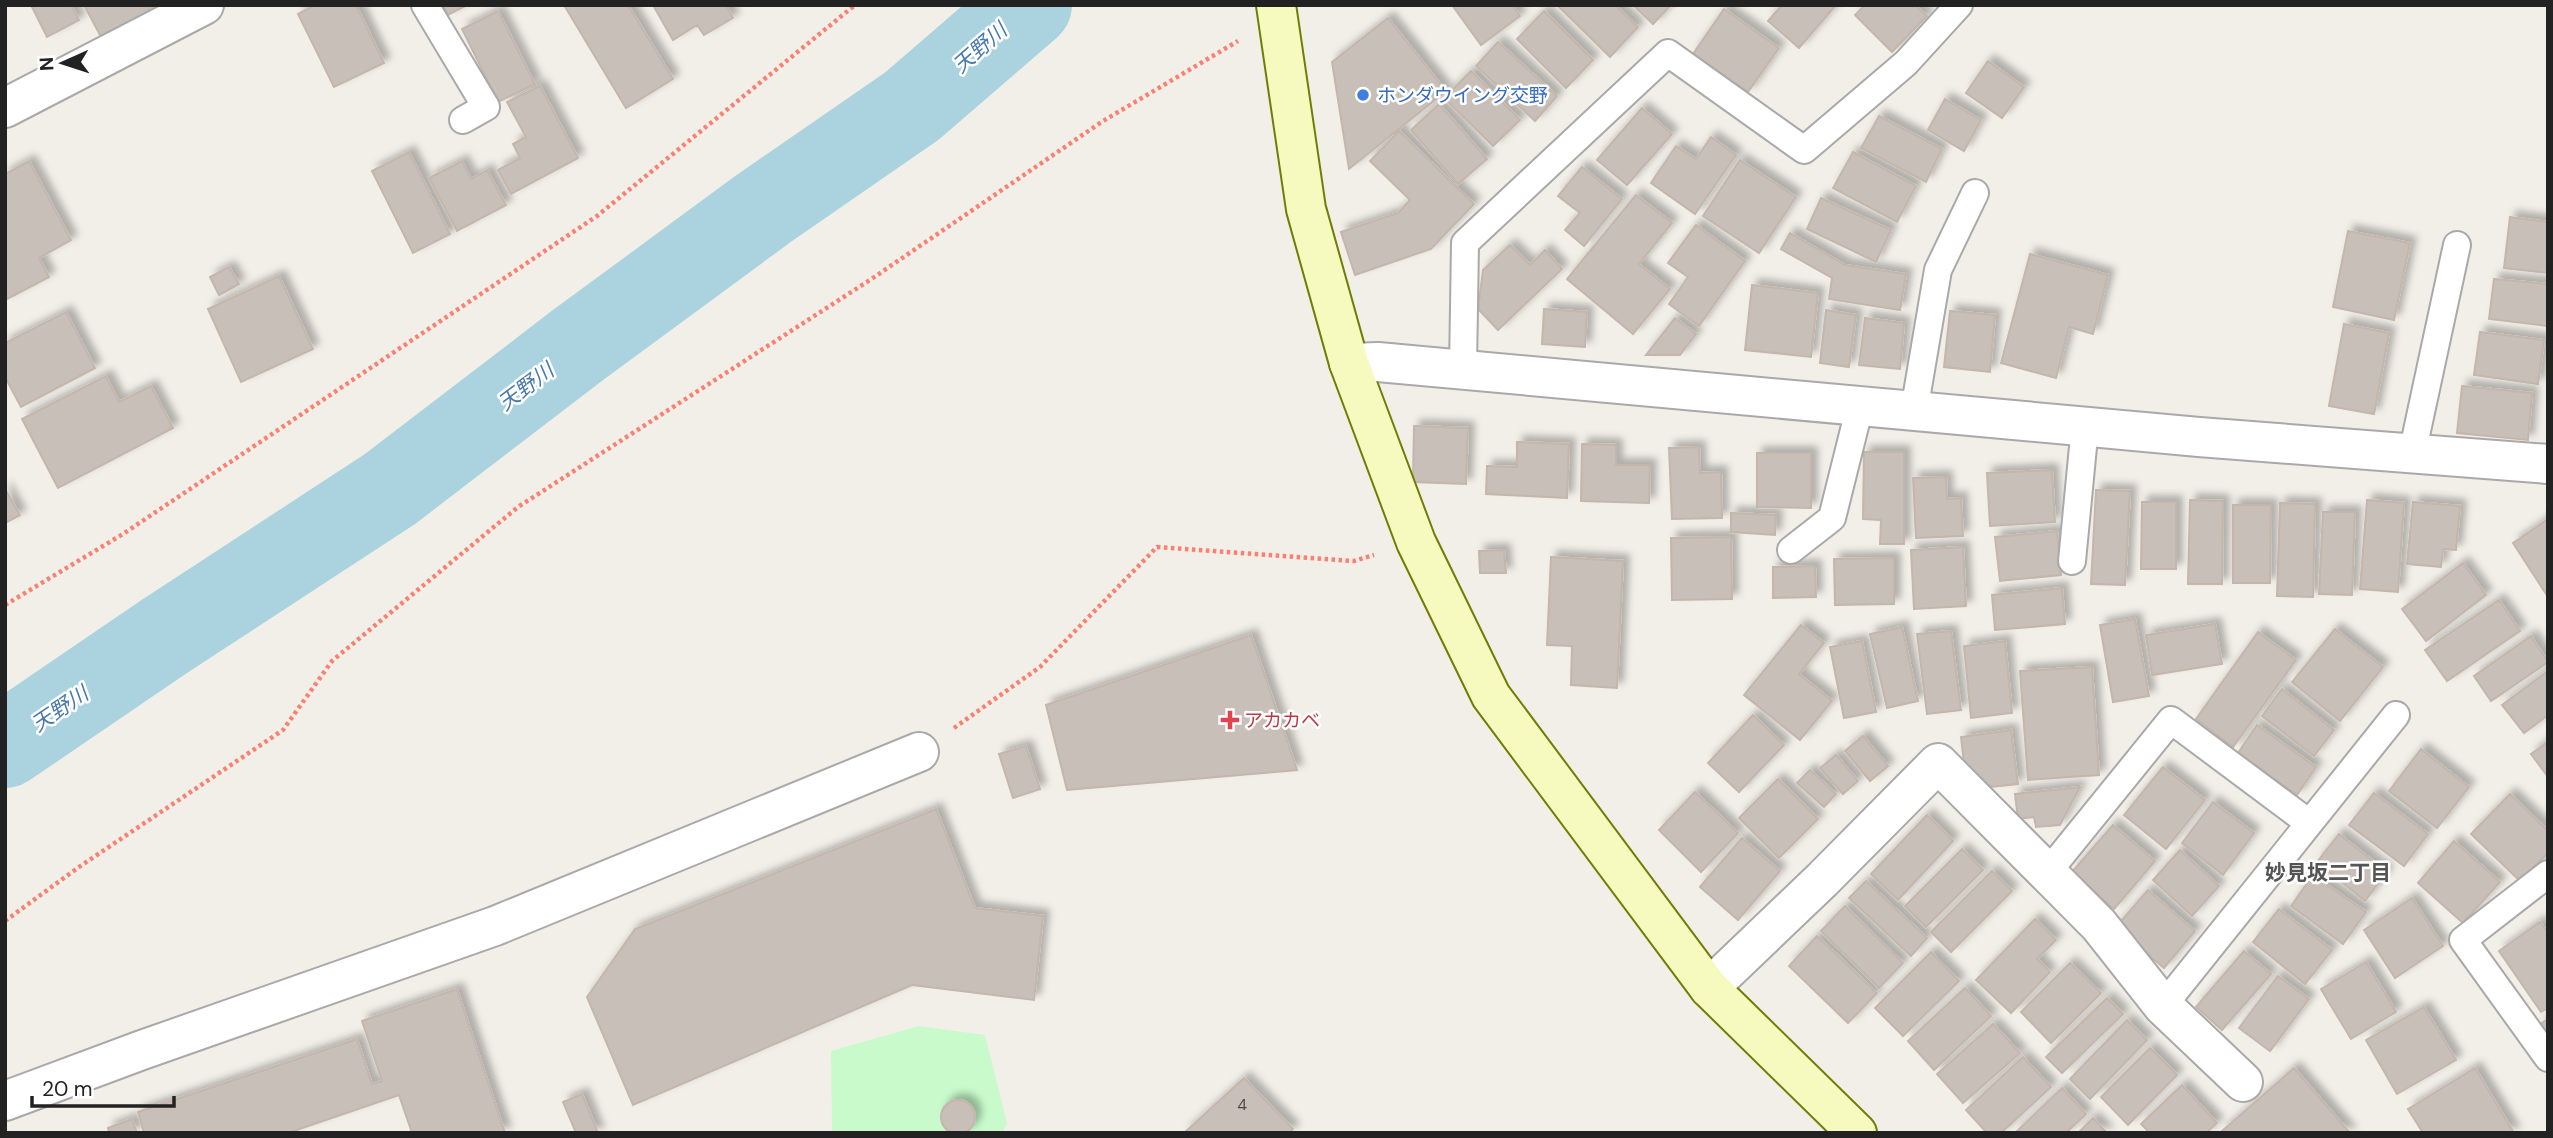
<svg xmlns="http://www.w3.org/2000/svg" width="2553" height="1138" font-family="'DM Sans','Noto Sans JP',sans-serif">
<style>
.park{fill:#c8facc}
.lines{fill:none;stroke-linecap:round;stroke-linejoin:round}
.river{stroke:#aad3df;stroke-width:86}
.building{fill:#c7bfb8;stroke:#c4b6ab;stroke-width:2;filter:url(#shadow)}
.lane-casing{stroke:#a9a9a9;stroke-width:30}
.street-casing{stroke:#a9a9a9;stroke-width:42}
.secondary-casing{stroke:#707d05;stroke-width:42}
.path{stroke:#fa8072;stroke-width:4.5;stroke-dasharray:3.5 3.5;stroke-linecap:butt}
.lane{stroke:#fff;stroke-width:26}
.street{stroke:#fff;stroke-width:38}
.secondary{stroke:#f7fabf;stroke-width:38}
.shop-dot{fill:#3f7fe0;stroke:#fff;stroke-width:2.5}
.health-dot{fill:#e0444e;stroke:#fff;stroke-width:2.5}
.labels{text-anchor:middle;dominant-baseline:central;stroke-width:5;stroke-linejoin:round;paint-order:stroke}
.number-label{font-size:16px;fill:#4b4948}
.shop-label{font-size:19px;fill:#366cbe;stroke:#fff;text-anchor:start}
.health-label{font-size:19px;fill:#be3a42;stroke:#fff;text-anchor:start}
.water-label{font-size:21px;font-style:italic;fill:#4a7aab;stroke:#fff}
.neighbourhood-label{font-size:21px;font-weight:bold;fill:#555;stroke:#fff}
</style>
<defs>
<filter id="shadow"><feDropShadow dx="6" dy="-6" stdDeviation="3.5" flood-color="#0004"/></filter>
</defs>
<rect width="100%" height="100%" fill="#f2efe9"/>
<path class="park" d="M919,1026L985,1035L1007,1123L1002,1133H832L831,1051Z"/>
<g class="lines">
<path class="river" d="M5,745L165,636L390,489L578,345L763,209L912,106L1029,5"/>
</g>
<path class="building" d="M31,5H71L79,20L47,37Z
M84,5H147L151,13L102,39Z
M315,5H356L384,63L334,87L298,14Z
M443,5H467L448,15Z
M564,5H628L673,79L626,108Z
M653,5H726L733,18L704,35L697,25L673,40Z
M1452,5H1512L1520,16L1481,45Z
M1557,5H1615L1638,27L1610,57Z
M1633,5H1671L1653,24Z
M1782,5H1836L1799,48L1768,21Z
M1865,5H1915L1927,16L1892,52L1855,15Z
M1724,9L1779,48L1748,92L1693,54Z
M498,11L535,84L498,102L462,29Z
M1544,11L1593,60L1566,88L1517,39Z
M1388,18L1446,91L1349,169L1332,62Z
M1498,42L1557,96L1535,121L1476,66Z
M1988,61L2024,87L2002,118L1966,93Z
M1471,71L1520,120L1493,146L1444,98Z
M540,86L578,158L511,194L498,170L520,158L513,144L526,137L507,102Z
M1945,99L1981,120L1964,151L1928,130Z
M1439,104L1487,159L1458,184L1411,130Z
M1642,108L1672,134L1627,185L1597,160Z
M1879,116L1942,149L1926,182L1861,148Z
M1399,131L1474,204L1431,249L1355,275L1341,232L1398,213L1410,200L1370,161Z
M1711,137L1736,155L1695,214L1651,183L1676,146L1696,159Z
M409,152L450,234L413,253L372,171Z
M1853,152L1916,186L1897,222L1833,188Z
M1740,160L1796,197L1759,253L1703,216Z
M29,161L71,240L39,258L49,277L5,300V174Z
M462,161L471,179L487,170L506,205L457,231L429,178Z
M1582,167L1622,199L1584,246L1565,230L1580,213L1558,196Z
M1636,195L1672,223L1639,264L1670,289L1633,334L1567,279Z
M1821,198L1891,230L1876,262L1807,229Z
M2510,217L2548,222V273L2504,268Z
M1696,225L1745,261L1699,326L1669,304L1688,277L1668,263Z
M2348,231L2410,243L2394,320L2333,307Z
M1790,233L1845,265L1906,274L1900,310L1829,299L1832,278L1781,249Z
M1510,245L1530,265L1545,250L1562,269L1498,330L1478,309L1483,270Z
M2030,254L2108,275L2093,334L2069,327L2056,378L2001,363Z
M229,267L239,284L219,295L210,277Z
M279,276L313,349L241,382L208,309Z
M2494,279L2548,284V326L2489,319Z
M1752,285L1818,293L1811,357L1745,350Z
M1544,309L1587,312L1585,347L1542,344Z
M1826,310L1856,315L1849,367L1820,363Z
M1950,311L1995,315L1990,372L1944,367Z
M66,312L95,368L21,407L5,377V343Z
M1675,318L1696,334L1680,355H1646Z
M1865,318L1904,323L1900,369L1859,365Z
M2344,324L2389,333L2374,414L2329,406Z
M2480,332L2544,340L2538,384L2474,375Z
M106,376L119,402L151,386L173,428L58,488L22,419Z
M2462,386L2532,393L2528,440L2457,433Z
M1414,426L1468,428L1466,484L1413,482Z
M1517,442L1569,444L1567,498L1486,494L1487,466L1517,467Z
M1582,444L1616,445V465H1650L1649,503L1581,501Z
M1699,447L1700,473L1721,472L1722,518L1672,519L1669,448Z
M1864,452H1904V544H1880L1881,520L1863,519Z
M1757,453H1811V508L1757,507Z
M2052,470L2055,522L1990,526L1987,473Z
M1946,477L1947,499L1961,498L1963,536L1916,538L1913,478Z
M5,489L20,515L5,523Z
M2096,490L2130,491L2125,585L2091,584Z
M2190,500L2223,501L2222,584H2188Z
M2367,500L2404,503L2398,592L2360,589Z
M2142,502H2176V569H2141Z
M2413,502L2460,506L2456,550L2443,549L2441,567L2407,564Z
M2280,503L2315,504L2313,597L2277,596Z
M2233,505H2271L2270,583H2233Z
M2323,512H2355L2352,595L2319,594Z
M1731,513L1776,515L1775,535L1731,532Z
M2548,519V597L2513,543Z
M2057,531L2061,575L2000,581L1995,537Z
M1731,537L1732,599L1672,600L1671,538Z
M1963,547L1966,606L1914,609L1911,550Z
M1504,550L1506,573H1480L1479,551Z
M1551,557L1623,561L1617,688L1571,685L1572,646L1547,645Z
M1894,558V604L1835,605L1834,559Z
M2463,563L2486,595L2426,641L2402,609Z
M1815,566L1816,597L1773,598V567Z
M2062,588L2065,624L1995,630L1992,595Z
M2499,600L2520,631L2447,681L2425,650Z
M2135,619L2149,696L2113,702L2100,625Z
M2215,624L2222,664L2152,675L2146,635Z
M1801,625L1824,643L1799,674L1832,701L1800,740L1744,695Z
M1902,627L1918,701L1887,708L1870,634Z
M2335,629L2383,667L2340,721L2292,682Z
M1951,631L1961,710L1927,714L1917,634Z
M2258,632L2296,660L2233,747L2196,719Z
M1251,635L1297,770L1067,790L1046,705Z
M2531,636L2548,662L2491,701L2474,676Z
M1862,641L1876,712L1844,718L1830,647Z
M2005,641L2012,713L1971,718L1964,646Z
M2092,667L2099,775L2028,780L2020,671Z
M2548,671V715L2524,733L2502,705Z
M2282,689L2334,730L2314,756L2262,716Z
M1753,715L1784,745L1739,792L1708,763Z
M2257,725L2316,767L2297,795L2238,753Z
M2011,730L2018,784L1990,787L1964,763L1961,737Z
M1863,736L1888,766L1870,781L1845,751Z
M2548,742V777L2531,754Z
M1026,746L1040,789L1013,798L999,754Z
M2421,749L2469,787L2437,828L2389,791Z
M1836,755L1858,781L1843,794L1820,768Z
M2163,767L2205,800L2166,849L2124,815Z
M1810,770L1836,794L1824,807L1797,783Z
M1778,779L1818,819L1779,858L1739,818Z
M2080,787L2060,825L2036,827L2034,817L2018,819L2015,794Z
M1695,792L1738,833L1701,872L1659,830Z
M2374,793L2428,834L2404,866L2349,825Z
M2510,794L2548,831V853L2520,881L2471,834Z
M2213,802L2254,833L2223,875L2182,843Z
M936,809L975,908L1043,916L1034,1000L912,985L633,1105L587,997L635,929Z
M1927,815L1953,841L1898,900L1871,874Z
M2113,825L2155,861L2114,909L2072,872Z
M2339,834L2387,872L2365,901L2317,862Z
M1742,838L1780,871L1738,920L1700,887Z
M2454,841L2500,882L2463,923L2418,883Z
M1962,849L1983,870L1926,927L1905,906Z
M2180,850L2219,886L2192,916L2153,880Z
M1992,871L2012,891L1951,952L1931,932Z
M2313,875L2366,912L2343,944L2291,906Z
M1866,881L1927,938L1911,956L1849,898Z
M2148,890L2195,931L2164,968L2116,927Z
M2412,898L2443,946L2395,978L2364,930Z
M1845,906L1903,963L1879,988L1821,931Z
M2279,909L2332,950L2305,984L2253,942Z
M2035,919L2056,940L2037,959L2050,972L2011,1013L1976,980Z
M2540,922L2548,933V1008L2541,1012L2499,951Z
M1817,936L1877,993L1848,1023L1789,966Z
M2244,951L2271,974L2222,1030L2196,1007Z
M1931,952L1959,981L1903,1036L1875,1008Z
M2366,962L2396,1012L2351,1039L2321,989Z
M2070,963L2101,993L2051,1043L2021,1012Z
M2278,976L2309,999L2270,1051L2239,1028Z
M1965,988L1991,1016L1934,1070L1908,1041Z
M457,989L505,1133H412L399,1095L288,1133H144L138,1112L357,1039L372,1084L382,1081L362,1021Z
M2107,998L2123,1014L2062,1073L2046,1057Z
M2424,1007L2456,1060L2397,1094L2366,1040Z
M2548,1019V1037L2540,1024Z
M2127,1020L2147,1040L2090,1099L2070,1079Z
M1993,1024L2020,1053L1963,1103L1937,1074Z
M2150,1048L2177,1075L2128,1125L2101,1097Z
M2023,1057L2051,1087L2001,1133H1987L1966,1110Z
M2294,1068L2350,1133H2223L2222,1131Z
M2475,1068L2514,1133H2423L2408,1109Z
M1244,1078L1293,1129L1289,1133H1184Z
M2182,1085L2217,1123L2206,1133H2150L2141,1124Z
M2062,1088L2086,1114L2066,1133H2015Z
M582,1094L598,1133H576L563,1102Z
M941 1117a17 17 0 1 1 34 0a17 17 0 1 1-34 0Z
M2093,1118L2107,1133H2078Z
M132,1119L137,1133H109L108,1128Z"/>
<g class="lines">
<g class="lane-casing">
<path id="lane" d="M425,5L486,107L463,120
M1463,370L1465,243L1668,53L1804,150L1906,63L1959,5
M1914,411L1938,270L1975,193
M2412,454L2457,245
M1791,550L1832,518L1860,406
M2072,561L2085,426
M2047,873L2171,720L2309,823
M2548,874L2463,940L2548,1058
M2163,1006L2396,715"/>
</g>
<g class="street-casing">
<path id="street" d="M5,108L204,5
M1349,363L1378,362L2199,437L2548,464
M1709,988L1822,880L1938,763L2099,925L2163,1006L2243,1082
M5,1101L142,1050L495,926L919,752"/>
</g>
<g class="secondary-casing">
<path id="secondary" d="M1276,5L1306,209L1349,363L1416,542L1491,696L1709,988L1857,1133"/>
</g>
<path class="path" d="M5,605L123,534L597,216L855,5
M954,728L1040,667L1157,547L1354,561L1374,555
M5,921L79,867L283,730L332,661L518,507L870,280L1103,121L1238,41"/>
<use href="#lane" class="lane"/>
<use href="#street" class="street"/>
<use href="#secondary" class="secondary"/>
</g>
<circle class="shop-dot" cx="1363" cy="95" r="7"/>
<path class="health-dot" d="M1226.5 709.5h7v7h7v7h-7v7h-7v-7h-7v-7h7z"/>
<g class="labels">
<g class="number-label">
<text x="1242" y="1104">4</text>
</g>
<g class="shop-label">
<text x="1377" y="95">ホンダウイング交野</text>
</g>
<g class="health-label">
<text x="1244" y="720">アカカベ</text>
</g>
<g class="water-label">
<text transform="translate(980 48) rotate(-41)">天野川</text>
<text transform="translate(526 387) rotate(-37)">天野川</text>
<text transform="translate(60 709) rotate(-34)">天野川</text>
</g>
<g class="neighbourhood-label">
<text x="2328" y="873">妙見坂二丁目</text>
</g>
</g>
<rect width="2553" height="1138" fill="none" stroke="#222222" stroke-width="14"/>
<g transform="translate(63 63) rotate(267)" stroke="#ffffff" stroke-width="5" paint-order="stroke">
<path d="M0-5L12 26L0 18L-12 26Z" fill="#222222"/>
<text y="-10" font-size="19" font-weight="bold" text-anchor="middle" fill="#222222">N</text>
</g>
<path d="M32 1096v10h142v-10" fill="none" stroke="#222222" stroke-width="3.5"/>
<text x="42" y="1096" font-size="21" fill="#222222" stroke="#ffffff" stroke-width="5" paint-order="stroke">20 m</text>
</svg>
